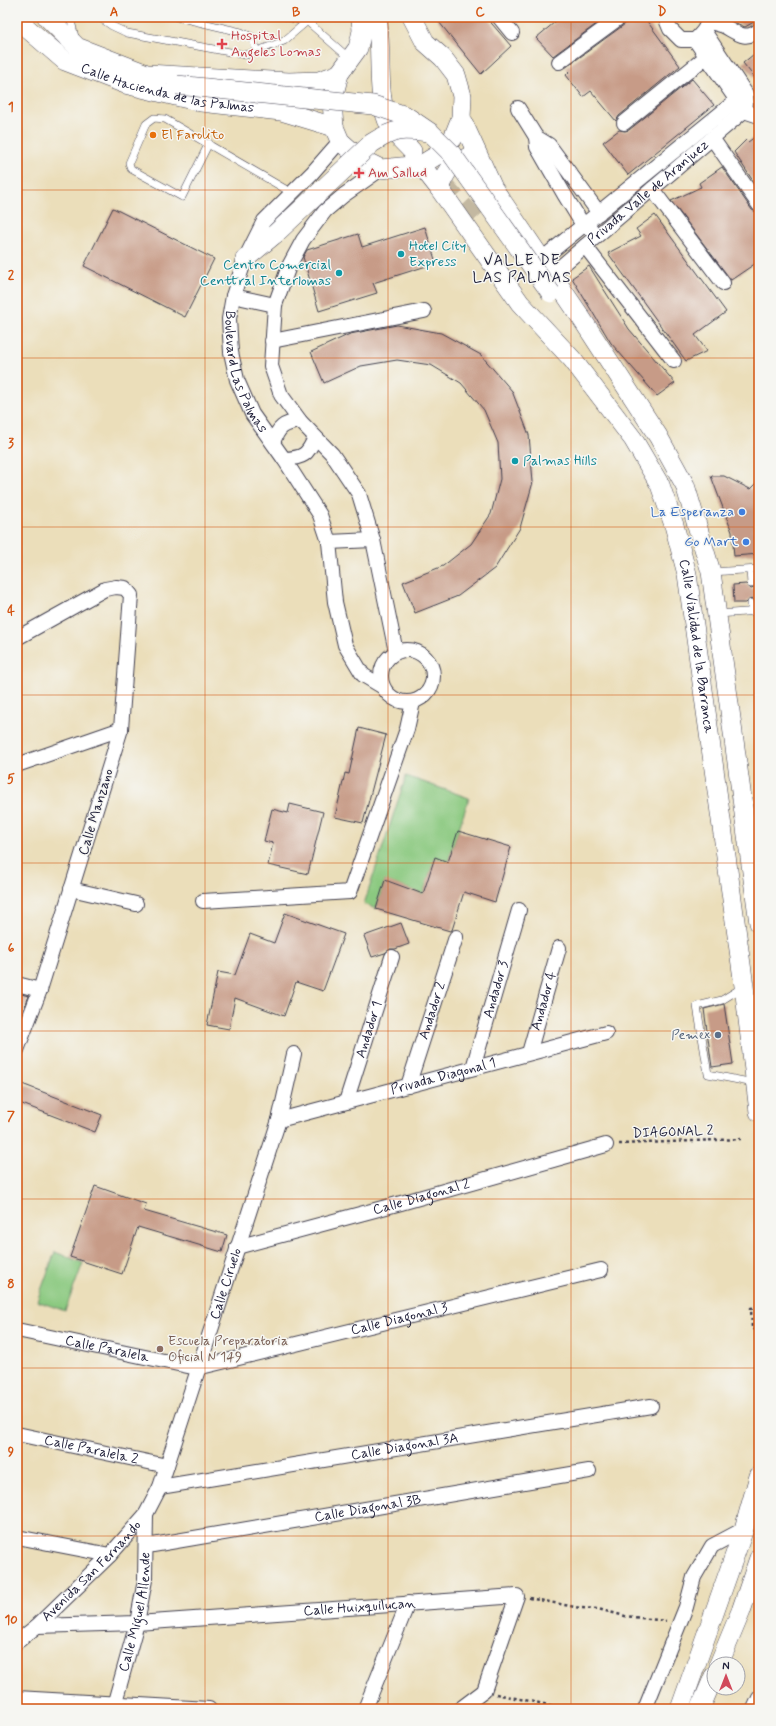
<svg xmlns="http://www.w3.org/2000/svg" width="776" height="1726" font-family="Mynerve,sans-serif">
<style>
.green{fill:#8bc980;stroke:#56765e}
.building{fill:#c79b87}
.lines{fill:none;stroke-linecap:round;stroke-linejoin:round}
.secondary-tunnel{stroke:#c3b8a1;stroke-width:19;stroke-dasharray:19 10;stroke-linecap:butt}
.lane-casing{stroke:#403e4e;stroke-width:8}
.street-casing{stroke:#403e4e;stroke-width:16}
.secondary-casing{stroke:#403e4e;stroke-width:20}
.path{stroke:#403e4e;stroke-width:2.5;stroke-dasharray:3 3;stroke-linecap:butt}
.lane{stroke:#fff;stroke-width:7}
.street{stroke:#fff;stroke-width:14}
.secondary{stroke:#fff;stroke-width:19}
.secondary-bridge-casing{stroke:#403e4e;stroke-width:20;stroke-linecap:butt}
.secondary-bridge{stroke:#fff;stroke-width:19}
.grid{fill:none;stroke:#d45411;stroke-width:1;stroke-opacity:0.55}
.health-dot{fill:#e0444e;stroke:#f6f6f2;stroke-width:1.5}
.food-dot{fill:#e8710a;stroke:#f6f6f2;stroke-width:1.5}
.culture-dot{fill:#0f9aa8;stroke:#f6f6f2;stroke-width:1.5}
.shop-dot{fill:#3f7fe0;stroke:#f6f6f2;stroke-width:1.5}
.service-dot{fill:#5c6f8a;stroke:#f6f6f2;stroke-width:1.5}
.education-dot{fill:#8d6e63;stroke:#f6f6f2;stroke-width:1.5}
.labels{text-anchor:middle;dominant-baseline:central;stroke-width:3;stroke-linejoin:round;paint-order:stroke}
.health-label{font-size:14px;fill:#be3a42;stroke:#f6f6f2;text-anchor:start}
.street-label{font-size:14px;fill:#22223b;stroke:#f6f6f2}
.food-label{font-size:14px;fill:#c56008;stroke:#f6f6f2;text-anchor:start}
.culture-label{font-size:14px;fill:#0d838f;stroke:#f6f6f2;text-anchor:start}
.shop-label{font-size:14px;fill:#366cbe;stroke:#f6f6f2;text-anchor:end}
.service-label{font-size:14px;fill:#4e5e75;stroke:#f6f6f2;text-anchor:end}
.education-label{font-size:14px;fill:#785e54;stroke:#f6f6f2;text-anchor:start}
.neighbourhood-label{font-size:15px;letter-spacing:1px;fill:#22223b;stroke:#f6f6f2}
.neatline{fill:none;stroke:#d45411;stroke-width:1.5}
.grid-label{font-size:13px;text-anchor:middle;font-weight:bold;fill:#d45411}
</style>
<rect width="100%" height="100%" fill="#f6f6f2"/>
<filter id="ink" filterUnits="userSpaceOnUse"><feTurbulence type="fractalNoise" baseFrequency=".025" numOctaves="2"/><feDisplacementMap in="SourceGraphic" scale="8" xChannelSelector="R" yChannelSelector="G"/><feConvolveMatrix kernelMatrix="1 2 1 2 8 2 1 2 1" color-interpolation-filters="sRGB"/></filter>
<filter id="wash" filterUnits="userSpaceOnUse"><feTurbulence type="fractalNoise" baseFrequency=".012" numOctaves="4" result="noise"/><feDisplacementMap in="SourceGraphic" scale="16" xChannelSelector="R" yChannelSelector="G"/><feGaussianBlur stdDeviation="0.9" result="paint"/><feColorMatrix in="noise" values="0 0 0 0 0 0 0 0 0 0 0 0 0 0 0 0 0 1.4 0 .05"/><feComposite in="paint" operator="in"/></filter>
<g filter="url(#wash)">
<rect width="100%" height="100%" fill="#ebdeba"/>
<path class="green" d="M406,776L469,798L448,862L435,858L423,894L385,881L376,909L364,904Z
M55,1252L83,1263L65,1311L37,1301Z"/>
<g id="blocks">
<path class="building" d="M435,17H486L511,46L481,74Z
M561,17H606L553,56L536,38Z
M628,17H644L680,66L619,116L616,121L591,91L583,97L566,75L569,72L565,68L625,24Z
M731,17H759V19L745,27L736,23Z
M759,50V83L743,63Z
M692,79L714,105L628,175L603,142L619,130L625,131L629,130Z
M759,134V190L734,152L746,140L748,142Z
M722,167L752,210L759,213V261L731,280L671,201L701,187L699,183Z
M113,208L214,259L185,317L84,266Z
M655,215L726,312L695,335L707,351L686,361L608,253L641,236L636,229Z
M425,227L436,263L373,283L377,293L319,311L303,257L307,250L358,234L362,247Z
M589,266L629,329L675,383L657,396L611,343L572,278Z
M397,325L441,333L481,355L512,391L529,435L533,482L520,528L495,568L458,596L415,613L403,582L443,566L471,544L491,514L500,479L498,443L484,410L461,383L431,365L397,360L361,366L324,383L311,352L350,334Z
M711,476H724L750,489L759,480V554L734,556L732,532Z
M756,583H759V602H756L751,598L746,603H734L733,585L746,584L751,589L754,588Z
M359,728L386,735L363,823L335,817L345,773L349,774Z
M290,804L323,812L308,874L268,865L273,843L264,841L272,809L288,813Z
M458,831L511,847L495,902L464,892L452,930L450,931L376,909L385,880L423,894L435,857L448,862Z
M285,913L344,934L323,991L296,982L284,1016L235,998L229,1029L207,1025L218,972L235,975L250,934L274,943Z
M401,923L409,944L395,949H390L385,953L372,957L364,936Z
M17,993L29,996L17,1026Z
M724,1004L733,1064L712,1067L704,1009Z
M17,1082L102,1115L95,1132L17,1102Z
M95,1186L146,1204L144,1211L227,1235L222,1252L138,1227L122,1274L70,1257Z"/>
</g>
</g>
<g filter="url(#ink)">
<use href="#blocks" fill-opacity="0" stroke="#403e4e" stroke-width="1"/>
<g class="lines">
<path class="secondary-tunnel" d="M443,184L480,224"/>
<g class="lane-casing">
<path id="lane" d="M70,17L75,37
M99,17L112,26L127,33L246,55L284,41L312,17
M177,17L241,32L252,37L257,52
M287,17L308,22
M305,17L308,22L349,58
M209,143L182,197L131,169L129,163L146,124L154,118L165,119L292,193
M750,570L751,584
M711,572L759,569
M751,603V612
M718,614L759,611
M743,987L722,1000L697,1006L708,1074L754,1083"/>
</g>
<g class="street-casing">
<g id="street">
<path d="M499,17L512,33"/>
<path d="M665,17L670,29L681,40H695C702,33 708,27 708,17"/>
<path d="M708,22C713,23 719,24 724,26C736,32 745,42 759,30"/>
<path d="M695,40L742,108"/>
<path d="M559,62L620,17"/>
<path d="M518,108L536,137L549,145L599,213"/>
<path d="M744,111L759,116"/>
<path d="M624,123L707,56"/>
<path d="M536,137L537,147L564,194L583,225L591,229"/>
<path d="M712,138L759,205"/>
<path id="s1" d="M340,141L312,173L264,221L245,259L233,296L229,319L231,352L237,380L252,414L284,459L320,515L329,542L335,602L345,645L363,675L383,687"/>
<path d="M381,169L344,195L325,211L303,240L289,266L275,305L271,366L281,395L300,421L332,454L359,494L373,540L396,652"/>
<path d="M652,189L723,283"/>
<path d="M585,246L674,361"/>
<path d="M542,259L737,100"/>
<path id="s2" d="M552,274L744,111L746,94L704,31"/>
<path d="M233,296L275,305"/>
<path d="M272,341L424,311"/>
<path d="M273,443C278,427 284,423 300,421"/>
<path d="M284,459C303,458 308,455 315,437"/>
<path d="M329,542L373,540"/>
<path d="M17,638L105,589L116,587L125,588L131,595L121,729L40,990L17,1050"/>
<circle cx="407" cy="676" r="26"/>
<path d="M17,765L121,729"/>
<path d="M71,889L136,904"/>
<path d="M203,901L350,892L407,729L413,702"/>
<path d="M17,984L40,990"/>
<path id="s3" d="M529,1053L559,948"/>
<path id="s4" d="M473,1068L519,910"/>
<path id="s5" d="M408,1086L456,937"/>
<path id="s6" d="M346,1102L392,957"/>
<path id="s7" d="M279,1120L606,1033"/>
<path id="s8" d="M237,1247L401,1203L606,1145"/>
<path id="s9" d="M17,1330L197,1368L601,1270"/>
<path id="s10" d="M17,1434L167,1466"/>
<path id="s11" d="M160,1487L651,1406"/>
<path d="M17,1537L110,1555"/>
<path id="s12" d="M147,1546L589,1471"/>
<path id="s13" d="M37,1626L137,1623L517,1596L484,1691L460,1709"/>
<path id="s14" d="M17,1642L37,1626L110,1555L146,1514L160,1487L279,1120L294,1054"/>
<path d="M17,1698L209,1709"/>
<path id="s15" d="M113,1709L137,1623L145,1580L146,1514"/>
<path d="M365,1709L408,1603"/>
<path d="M645,1709L686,1607L694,1577L712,1546L744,1529"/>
<path d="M754,1709L759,1698"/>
</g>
</g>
<g class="secondary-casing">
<g id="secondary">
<path id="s16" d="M17,17L21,23L65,61L125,84L201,102L281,111L334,127"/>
<path d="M47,17L77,47L147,74L289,82L319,81L339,74"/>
<path d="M361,17L362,31L358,48L339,74L332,102L334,127L340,141L359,158L381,169L421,165L439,154L453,138L461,118L462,96L456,75L443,58L425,42L412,17"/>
<path d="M377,17C383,48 375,100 390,126C395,135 405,143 412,151"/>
<path d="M461,118L493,188L578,313L658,436L685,485L711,572L759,923"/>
<path id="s17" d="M421,165L439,188L520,303L572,359L633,439L660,485L674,525L687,574L744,986L759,1112"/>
<path d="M439,188C446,171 452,160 472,157"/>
<path d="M245,259L275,234"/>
<path d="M719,1664L741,1611L759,1558"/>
<path d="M680,1709L744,1529L759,1476"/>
<path d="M700,1709L714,1676"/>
</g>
</g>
<path class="path" d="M619,1144L741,1139
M759,1307L751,1308L752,1329H759
M529,1598L580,1608L598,1609L625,1616L666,1621
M496,1694L568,1709"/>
<use href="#lane" class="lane"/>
<use href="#street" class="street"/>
<use href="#secondary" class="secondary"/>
<g class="secondary-bridge-casing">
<path id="secondary-bridge" d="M177,85L373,105L406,116L431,133L451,153L551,293
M275,234L372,143C395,128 401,129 428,132"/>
</g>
<use href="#secondary-bridge" class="secondary-bridge"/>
</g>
</g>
<path class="grid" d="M205,17V1709M388,17V1709M571,17V1709M17,190H759M17,358H759M17,527H759M17,695H759M17,863H759M17,1031H759M17,1199H759M17,1368H759M17,1536H759"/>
<g class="health-dot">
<path d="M220 38h4v4h4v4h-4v4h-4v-4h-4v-4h4z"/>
<path d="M357 167h4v4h4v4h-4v4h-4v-4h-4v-4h4z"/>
</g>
<circle class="food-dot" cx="153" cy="135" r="4"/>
<g class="culture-dot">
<circle cx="401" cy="254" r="4"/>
<circle cx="339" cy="273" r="4"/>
<circle cx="515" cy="461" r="4"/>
</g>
<g class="shop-dot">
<circle cx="742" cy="512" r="4"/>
<circle cx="746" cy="542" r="4"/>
</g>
<circle class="service-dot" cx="718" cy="1035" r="4"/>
<circle class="education-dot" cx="160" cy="1349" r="4"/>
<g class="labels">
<g class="health-label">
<text x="231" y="36">Hospital<tspan x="231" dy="16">Angeles Lomas</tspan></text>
<text x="368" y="173">Am Sallud</text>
</g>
<g class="street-label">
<text stroke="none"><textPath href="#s16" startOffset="172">Calle Hacienda de las Palmas</textPath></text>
<text stroke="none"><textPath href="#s2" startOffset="126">Privada Valle de Aranjuez</textPath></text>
<text stroke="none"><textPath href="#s1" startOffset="271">Boulevard Las Palmas</textPath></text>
<text stroke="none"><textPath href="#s17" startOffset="566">Calle Vialidad de la Barranca</textPath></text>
<text transform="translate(96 812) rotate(-73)">Calle Manzano</text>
<text stroke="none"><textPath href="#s4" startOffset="82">Andador 3</textPath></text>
<text stroke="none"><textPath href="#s3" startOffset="54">Andador 4</textPath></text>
<text stroke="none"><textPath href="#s5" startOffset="79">Andador 2</textPath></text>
<text stroke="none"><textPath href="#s6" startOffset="76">Andador 1</textPath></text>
<text stroke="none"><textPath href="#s7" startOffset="170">Privada Diagonal 1</textPath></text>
<text transform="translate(673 1132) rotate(-2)">DIAGONAL 2</text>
<text stroke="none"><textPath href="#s8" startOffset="191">Calle Diagonal 2</textPath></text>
<text stroke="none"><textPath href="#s14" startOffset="426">Calle Ciruelo</textPath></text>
<text stroke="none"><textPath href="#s9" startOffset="392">Calle Diagonal 3</textPath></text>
<text stroke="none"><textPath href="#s9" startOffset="92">Calle Paralela</textPath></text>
<text stroke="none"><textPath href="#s11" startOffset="248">Calle Diagonal 3A</textPath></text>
<text stroke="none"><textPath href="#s10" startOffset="76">Calle Paralela 2</textPath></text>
<text stroke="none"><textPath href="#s12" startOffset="224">Calle Diagonal 3B</textPath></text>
<text stroke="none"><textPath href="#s14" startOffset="103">Avenida San Fernando</textPath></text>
<text stroke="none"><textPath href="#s13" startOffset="323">Calle Huixquilucan</textPath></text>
<text stroke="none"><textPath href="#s15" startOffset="100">Calle Miguel Allende</textPath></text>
</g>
<g class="food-label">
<text x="161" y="135">El Farolito</text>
</g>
<g class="culture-label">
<text x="409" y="246">Hotel City<tspan x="409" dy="16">Express</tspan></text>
<text x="331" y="265" text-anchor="end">Centro Comercial<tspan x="331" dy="16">Centtral Interlomas</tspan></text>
<text x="523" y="461">Palmas Hills</text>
</g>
<g class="shop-label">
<text x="734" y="512">La Esperanza</text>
<text x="738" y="542">Go Mart</text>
</g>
<g class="service-label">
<text x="710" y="1035">Pemex</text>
</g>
<g class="education-label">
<text x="168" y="1341">Escuela Preparatoria<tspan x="168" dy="16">Oficial N 149</tspan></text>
</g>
<g class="neighbourhood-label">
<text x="522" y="261">VALLE DE<tspan x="522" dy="17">LAS PALMAS</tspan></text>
</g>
</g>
<rect width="776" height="1726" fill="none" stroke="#f6f6f2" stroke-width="44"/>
<g transform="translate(726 1676)"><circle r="19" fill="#f6f6f2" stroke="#a1a1a9"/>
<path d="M0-3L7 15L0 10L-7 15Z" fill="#d1495b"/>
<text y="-6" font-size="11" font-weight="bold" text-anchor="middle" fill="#22223b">N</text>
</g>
<rect x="22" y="22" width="732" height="1682" class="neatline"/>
<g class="grid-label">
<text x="114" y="16">A</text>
<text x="296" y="16">B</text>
<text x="480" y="16">C</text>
<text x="662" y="16">D</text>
<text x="11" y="111">1</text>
<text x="11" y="279">2</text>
<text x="11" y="447">3</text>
<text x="11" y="615">4</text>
<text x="11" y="783">5</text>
<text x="11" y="952">6</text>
<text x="11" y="1120">7</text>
<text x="11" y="1288">8</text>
<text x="11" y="1456">9</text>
<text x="11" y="1624">10</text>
</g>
</svg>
